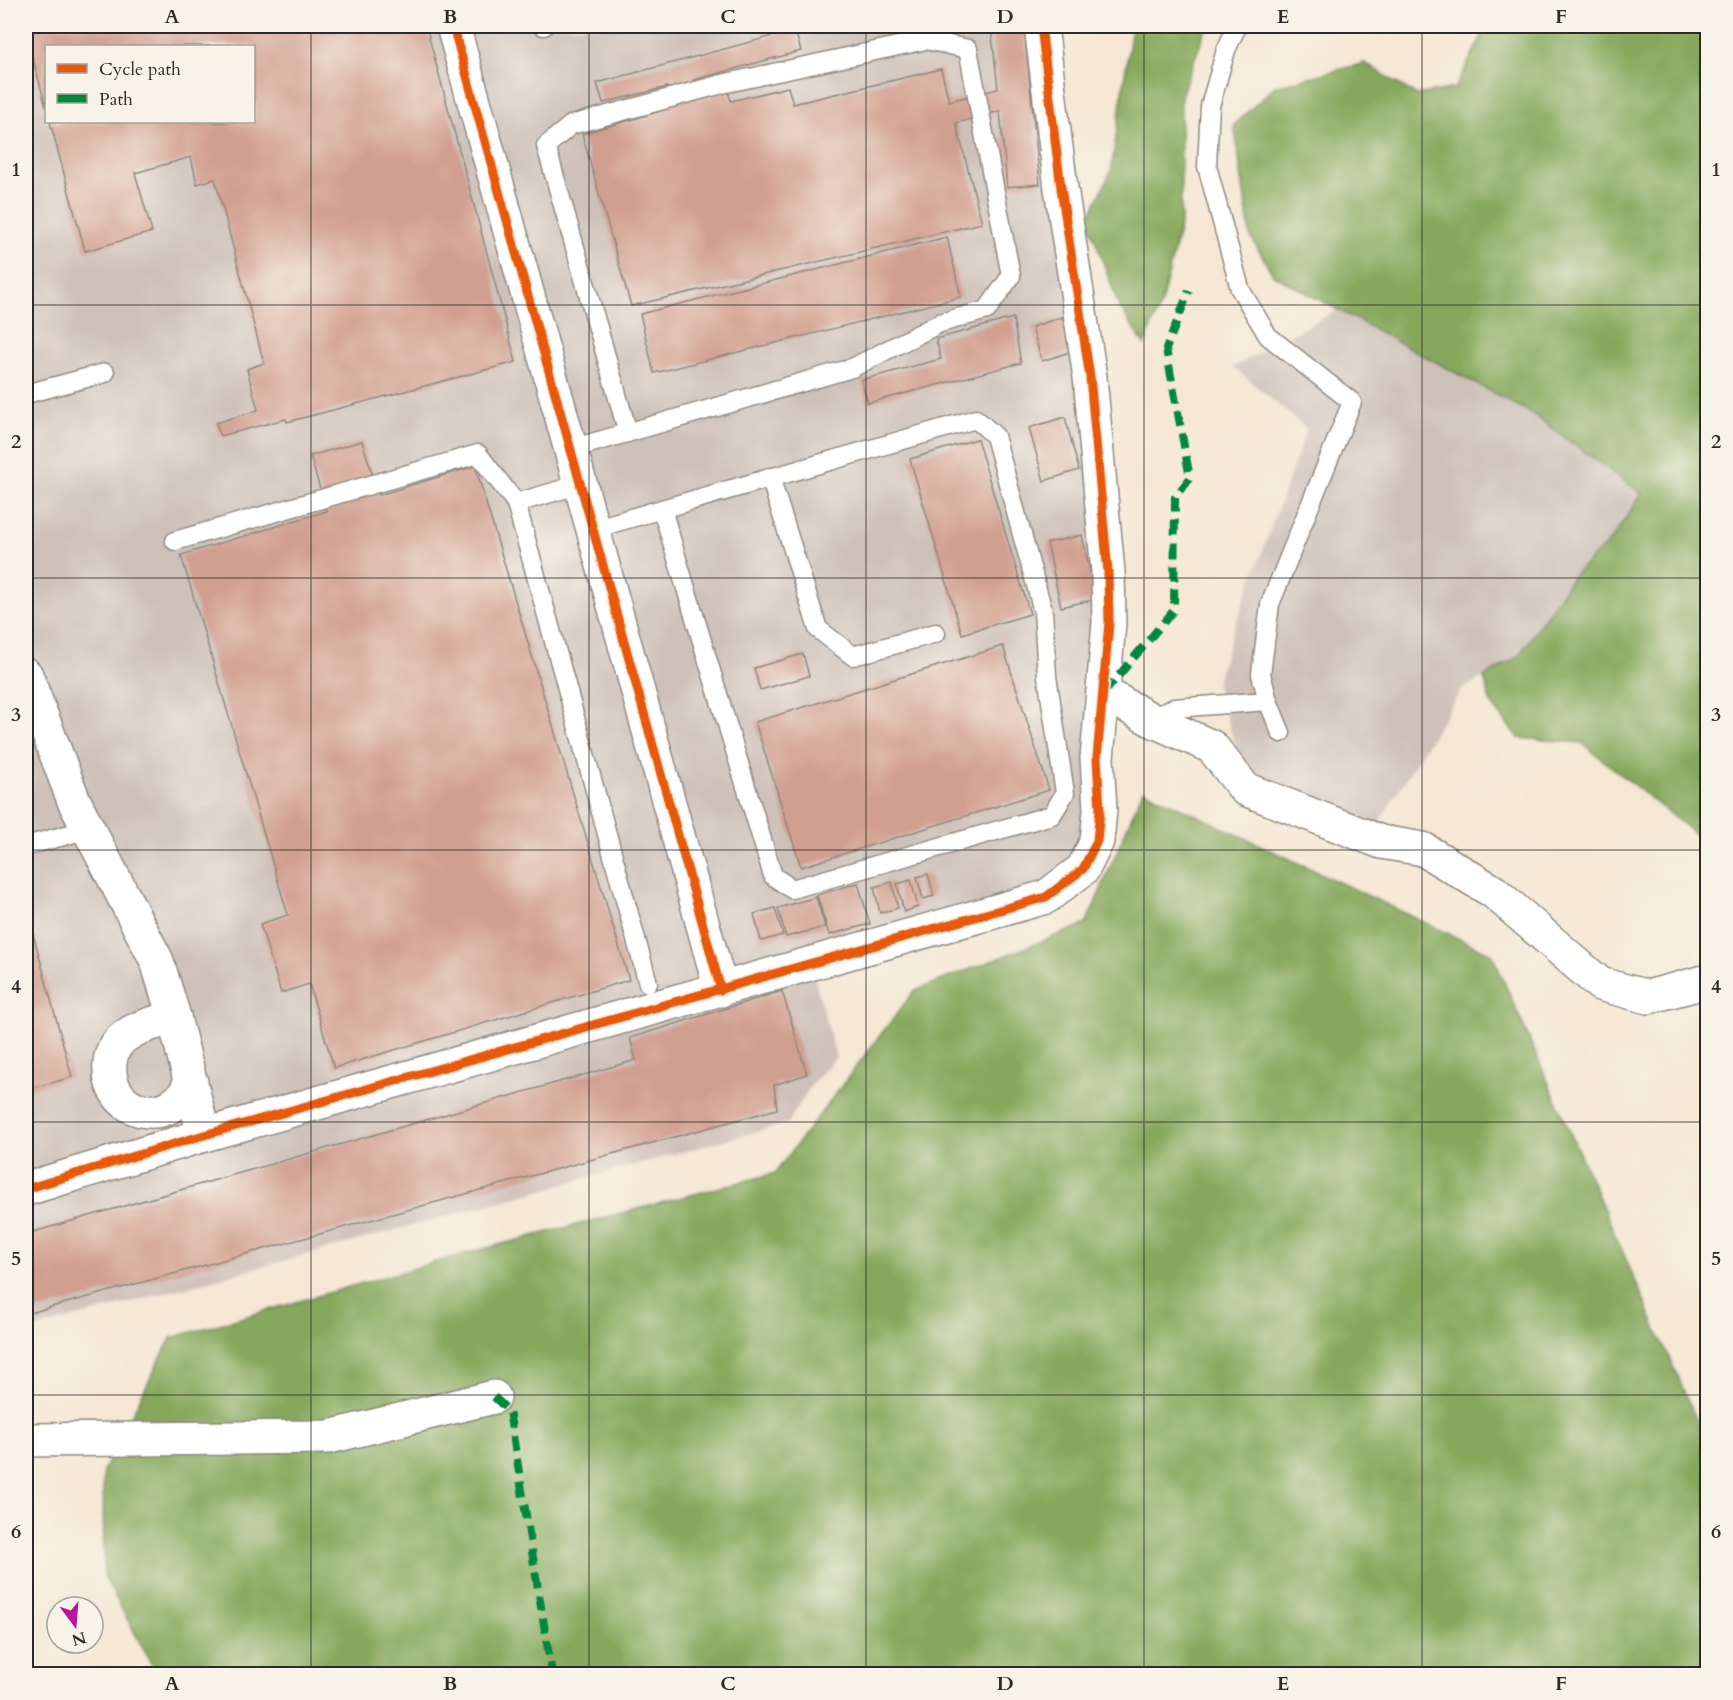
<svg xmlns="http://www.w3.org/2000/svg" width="1733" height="1700" font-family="Cardo,serif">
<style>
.industrial{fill:#cec1ba;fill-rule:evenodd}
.forest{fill:#85a85c;stroke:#586a44;stroke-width:1.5}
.building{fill:#d19f8f}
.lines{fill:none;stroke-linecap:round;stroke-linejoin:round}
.lane-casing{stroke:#90897f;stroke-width:21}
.street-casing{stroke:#90897f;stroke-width:36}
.secondary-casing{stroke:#90897f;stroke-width:36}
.lane{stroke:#fff;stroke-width:18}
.street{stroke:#fff;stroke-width:33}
.secondary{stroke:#fff;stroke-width:33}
.quiet{stroke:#00873e;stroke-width:8;stroke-dasharray:15 8;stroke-linecap:butt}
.cycleway-casing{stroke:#f7f3e8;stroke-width:13}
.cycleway{stroke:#e8590c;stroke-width:9}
.grid{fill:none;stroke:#2b2b2b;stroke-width:1.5;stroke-opacity:0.55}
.neatline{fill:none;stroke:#2b2b2b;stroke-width:2}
.grid-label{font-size:20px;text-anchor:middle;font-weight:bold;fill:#2b2b2b}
</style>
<rect width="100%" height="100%" fill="#f7f3e8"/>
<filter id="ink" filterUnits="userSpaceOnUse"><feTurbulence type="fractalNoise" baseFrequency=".0167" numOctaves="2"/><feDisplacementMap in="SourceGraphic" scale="12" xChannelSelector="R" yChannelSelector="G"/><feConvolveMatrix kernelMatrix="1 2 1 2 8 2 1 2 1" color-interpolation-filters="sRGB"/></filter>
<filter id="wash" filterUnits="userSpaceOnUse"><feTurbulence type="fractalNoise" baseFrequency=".008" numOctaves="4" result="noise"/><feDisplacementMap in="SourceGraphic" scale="24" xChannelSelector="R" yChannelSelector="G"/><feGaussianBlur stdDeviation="1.35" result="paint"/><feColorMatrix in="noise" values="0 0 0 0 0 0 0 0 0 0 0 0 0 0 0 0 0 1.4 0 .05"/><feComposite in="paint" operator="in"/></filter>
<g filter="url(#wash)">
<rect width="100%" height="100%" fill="#f5e7d3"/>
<path class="industrial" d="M26,26H1047L1099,394L1098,864L813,973L836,1057L812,1084L788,1123L26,1331ZM46,46H254V122H46Z
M1337,310L1531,413L1642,494L1610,541L1573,576L1518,657L1461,690L1377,825L1263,780L1232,760L1235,745L1216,684L1234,628L1307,429L1233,367Z"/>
<path class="forest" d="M1132,26H1207L1181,96V222L1161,304L1144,345L1118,304L1088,220L1111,171Z
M1487,26H1707V844L1582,743L1518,738L1490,702L1484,677L1518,657L1573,576L1610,541L1642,494L1531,413L1273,275L1250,235L1234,125L1275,86L1365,63L1416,95L1455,88Z
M1143,790L1492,954L1707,1444V1674H164L153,1667L104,1576L103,1471L171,1338L464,1254L775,1173L914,991L1086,924Z"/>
<g id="blocks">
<path class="building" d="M26,26H426L516,362L287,422L286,419L220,436L216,423L258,410L247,369L264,363L215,179L197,184L191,157L135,173L152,232L85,251L50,122H254V46H46V107L26,33Z
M991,26H1024L1040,184L1007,187L1000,111L956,123L982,223L631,306L582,134L671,108L667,87L603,103L597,83L795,30L801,51L693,80L698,100L728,91L731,101L788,87L793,104L941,69L949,101L998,89Z
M947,237L961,297L654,373L640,314Z
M1062,317L1073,351L1042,361L1032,327Z
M1013,318L1021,363L868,403L861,380L941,359L936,339Z
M1065,417L1079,470L1044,481L1029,428Z
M977,439L1030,614L962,634L910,459Z
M362,441L379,495L475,466L629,980L334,1068L309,984L281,993L260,924L288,915L181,555L327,511L310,456Z
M1082,535L1096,599L1061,607L1047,543Z
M1003,646L1049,790L801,867L755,722Z
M803,654L809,676L760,690L754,668Z
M928,874L934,896L923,899L917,877Z
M911,880L918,907L904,912L897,884Z
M892,882L898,908L880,913L874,887Z
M858,883L870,924L829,935L817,895Z
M816,897L825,927L786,937L778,908Z
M26,908L72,1077L26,1090Z
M775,908L783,935L761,941L754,914Z
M782,991L807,1074L774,1085L777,1109L26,1314V1234L636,1060L630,1038Z"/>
</g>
</g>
<g filter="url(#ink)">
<use href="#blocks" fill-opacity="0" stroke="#90897f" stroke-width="1.5"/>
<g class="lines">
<g class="lane-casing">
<path id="lane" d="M543,26H544
M1237,26L1226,50L1210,106L1207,166L1240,289L1268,336L1352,402L1270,604L1261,674L1268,701L1281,733
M26,394L105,373
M571,449L852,368L940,323L987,310L1011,276L968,49L926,40L722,84L571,125L546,146L628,433
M770,477L818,629L853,656L936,633
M516,503L581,484
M593,529L662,509L773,876L792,889L1052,815L1065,793L1047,676L1043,611L995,436L976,419L662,509
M175,541L478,454L516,503L648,983
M1150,719L1174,708L1268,701
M26,846L89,829"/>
</g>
<g class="street-casing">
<path id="street" d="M453,26L721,990
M1104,693L1150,719L1212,747L1245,789L1381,842L1423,849L1494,892L1600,984L1648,997L1708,981
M174,1017C160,1022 142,1025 130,1033C119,1039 111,1050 110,1063C105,1114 171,1131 191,1082
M26,1189L204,1135L1046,897L1083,869L1097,841L1100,810L1097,758L1109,623L1108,572L1090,377L1061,188L1041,26
M26,1440L329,1437L494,1397"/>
</g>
<g class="secondary-casing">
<path id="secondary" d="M26,675L74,801L157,961L174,1017L204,1135"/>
</g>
<use href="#lane" class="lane"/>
<use href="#street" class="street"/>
<use href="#secondary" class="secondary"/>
<path class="quiet" d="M1104,693L1174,610L1175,497L1190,478L1166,349L1189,291
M494,1397L509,1411L552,1674"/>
<g class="cycleway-casing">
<path id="cycleway" d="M453,26L721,990
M26,1189L204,1135L1046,897L1083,869L1097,841L1100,810L1097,758L1109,623L1108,572L1090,377L1061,188L1041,26"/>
</g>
<use href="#cycleway" class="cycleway"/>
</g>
</g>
<path class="grid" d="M311,26V1674M589,26V1674M866,26V1674M1144,26V1674M1422,26V1674M26,305H1708M26,578H1708M26,850H1708M26,1122H1708M26,1395H1708"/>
<rect width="1733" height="1700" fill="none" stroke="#f7f3e8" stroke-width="66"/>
<rect x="45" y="45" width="210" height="78" fill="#f7f3e8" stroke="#a5a39c" stroke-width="1.5"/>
<rect x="57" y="64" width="30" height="9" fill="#e8590c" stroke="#a5a39c" stroke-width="1.5"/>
<text x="99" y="75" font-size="18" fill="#2b2b2b">Cycle path</text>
<rect x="57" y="94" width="30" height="9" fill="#00873e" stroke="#a5a39c" stroke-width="1.5"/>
<text x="99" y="105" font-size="18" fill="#2b2b2b">Path</text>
<g transform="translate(75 1625) rotate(164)"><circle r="28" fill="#f7f3e8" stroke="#a5a39c" stroke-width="1.5"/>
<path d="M0-4.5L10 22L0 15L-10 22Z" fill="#b5179e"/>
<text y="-9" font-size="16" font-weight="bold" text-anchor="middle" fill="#2b2b2b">N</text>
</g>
<rect x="33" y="33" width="1667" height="1634" class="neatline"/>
<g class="grid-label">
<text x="172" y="23">A</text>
<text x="450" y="23">B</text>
<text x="728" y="23">C</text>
<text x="1005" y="23">D</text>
<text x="1283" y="23">E</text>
<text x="1561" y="23">F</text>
<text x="16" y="176">1</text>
<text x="1716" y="176">1</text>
<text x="16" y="448">2</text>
<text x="1716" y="448">2</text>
<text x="16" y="721">3</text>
<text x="1716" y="721">3</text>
<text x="16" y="993">4</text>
<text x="1716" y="993">4</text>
<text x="16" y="1265">5</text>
<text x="1716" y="1265">5</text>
<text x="16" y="1538">6</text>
<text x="1716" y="1538">6</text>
<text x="172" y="1690">A</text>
<text x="450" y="1690">B</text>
<text x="728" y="1690">C</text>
<text x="1005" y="1690">D</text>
<text x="1283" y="1690">E</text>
<text x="1561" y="1690">F</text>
</g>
</svg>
